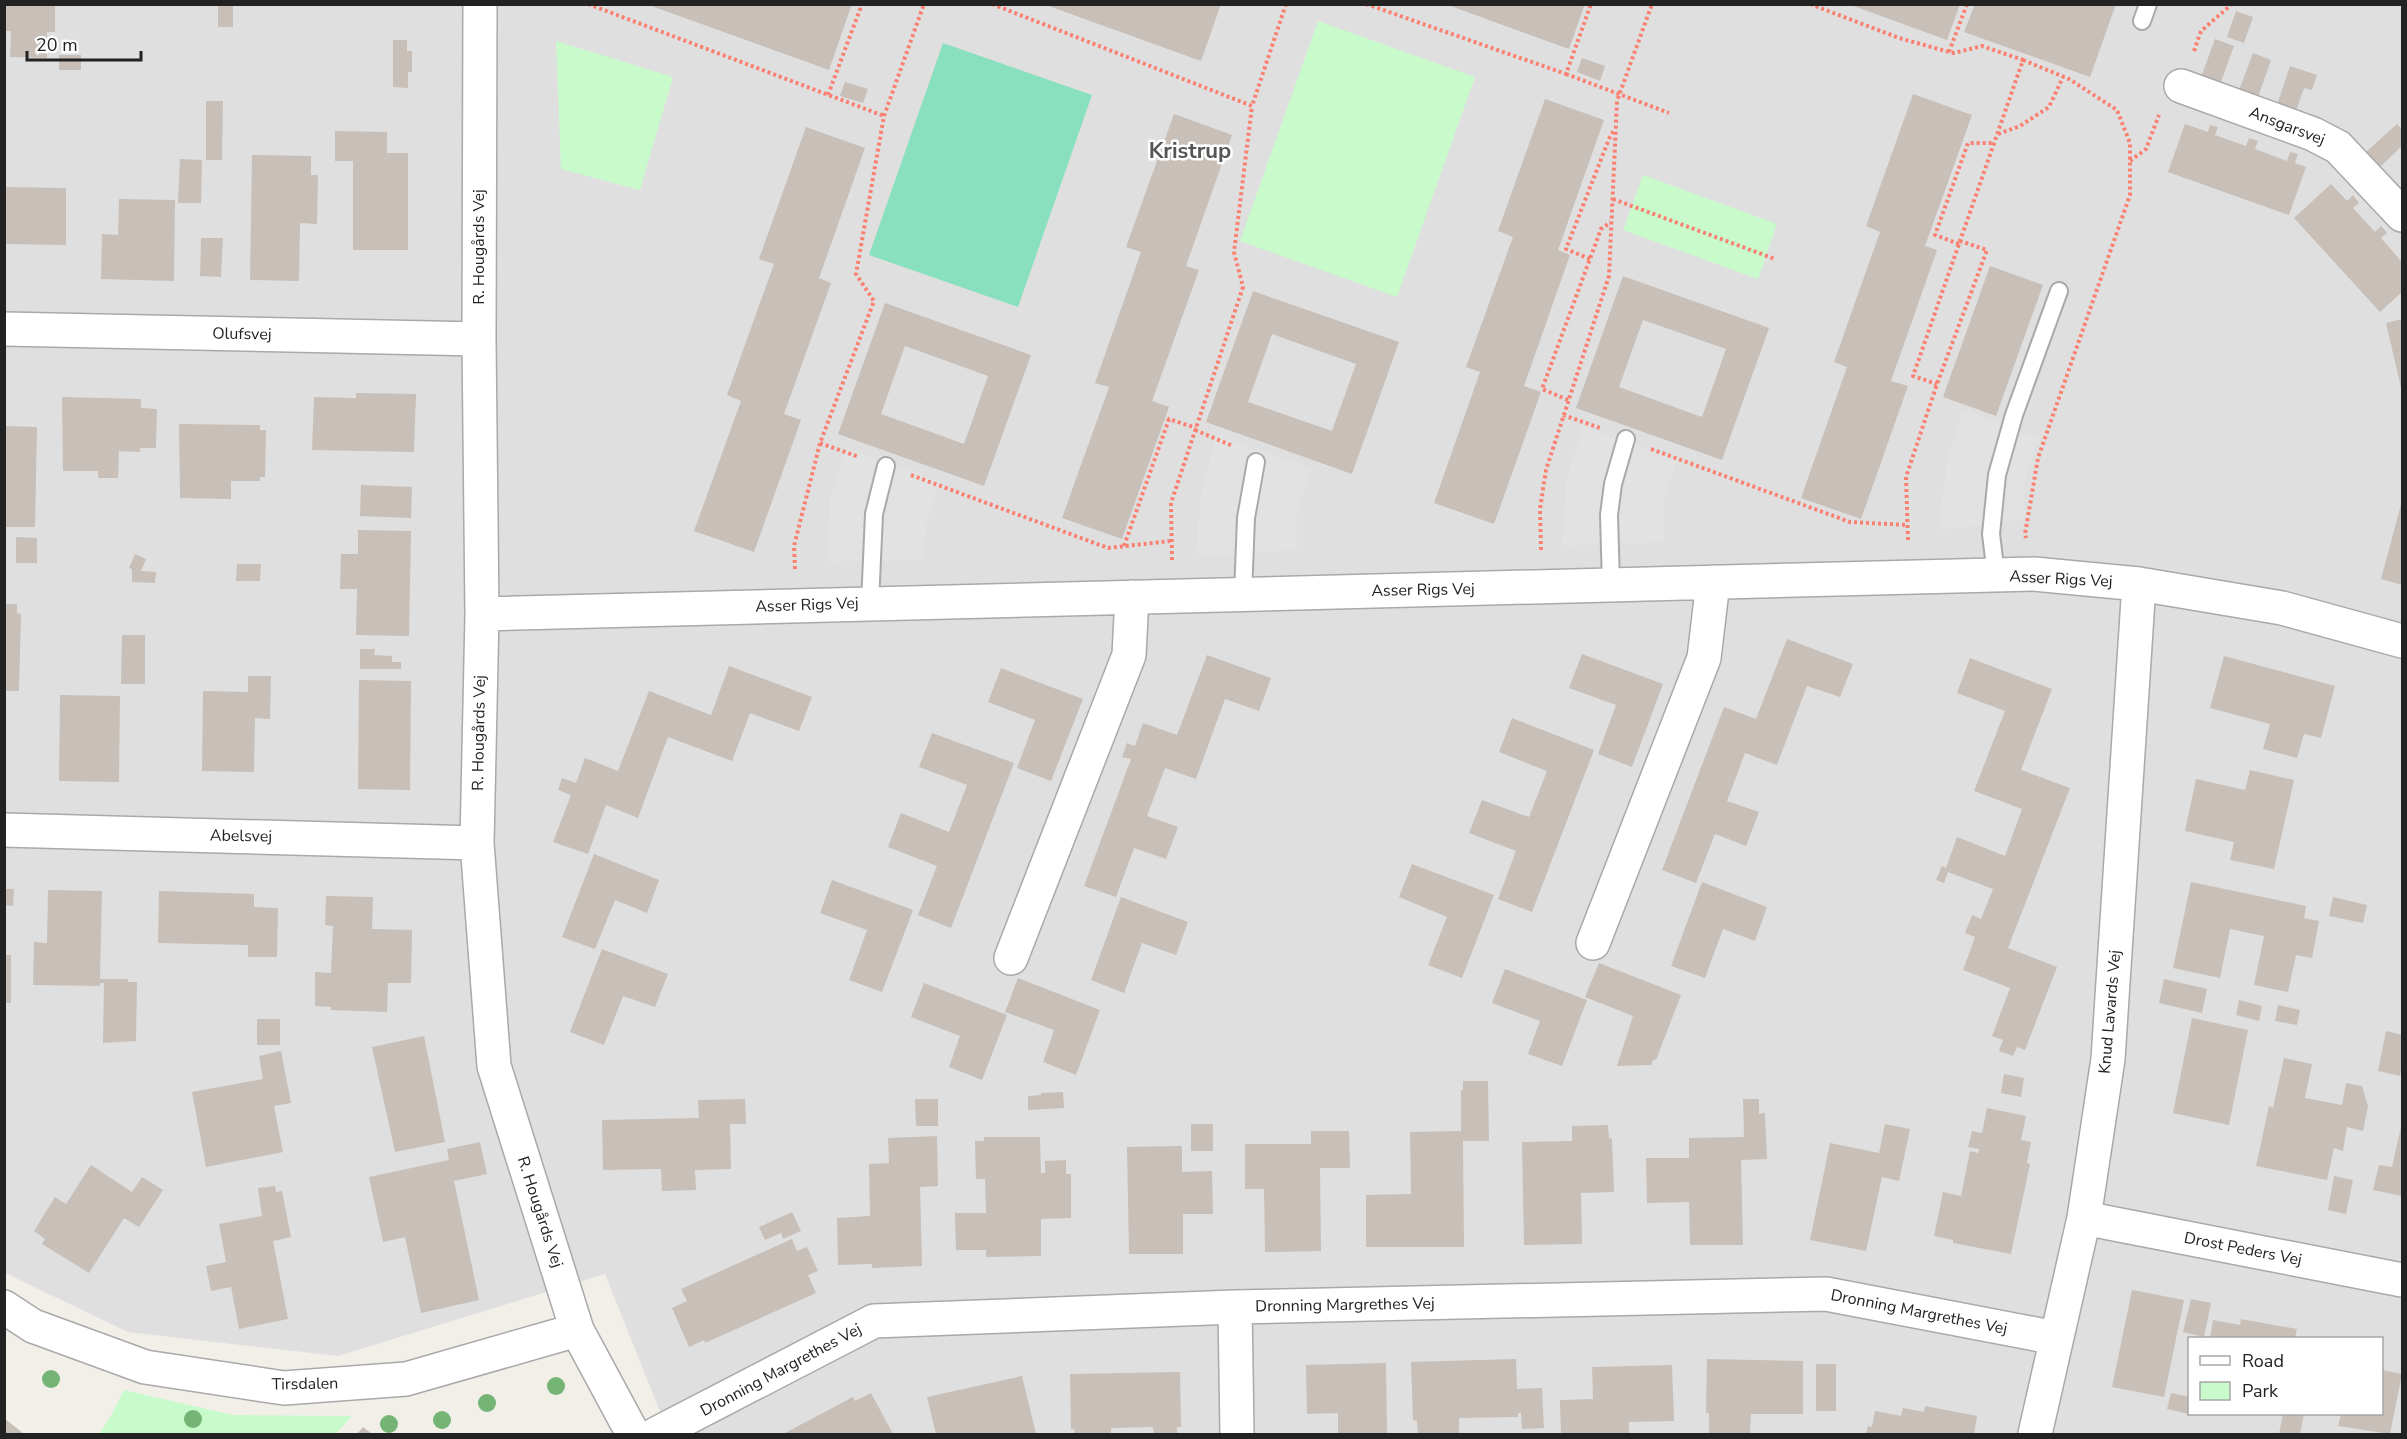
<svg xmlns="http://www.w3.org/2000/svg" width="2407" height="1439" font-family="'Nunito Sans',sans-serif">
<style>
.residential{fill:#e0dfdf;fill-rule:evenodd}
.park{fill:#c8facc}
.pitch{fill:#88e0be}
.parking{fill:#e2e2e2}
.building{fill:#c7bfb8;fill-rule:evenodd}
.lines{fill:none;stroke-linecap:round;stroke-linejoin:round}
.lane-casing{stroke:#a9a9a9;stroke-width:20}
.street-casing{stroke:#a9a9a9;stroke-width:36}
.path{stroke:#fa8072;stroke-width:4;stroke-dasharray:3 3;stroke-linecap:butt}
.lane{stroke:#fff;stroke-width:16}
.street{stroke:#fff;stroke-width:33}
.tree{fill:#74b475}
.labels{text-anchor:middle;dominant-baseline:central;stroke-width:5;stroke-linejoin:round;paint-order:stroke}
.street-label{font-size:16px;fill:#222;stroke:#fff}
.district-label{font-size:22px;font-weight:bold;fill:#555;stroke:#fff}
</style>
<rect width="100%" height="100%" fill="#f2efe9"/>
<path class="residential" d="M4,5H2402V1434H669L605,1274L338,1356L128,1332L5,1273ZM2190,1338H2382V1414H2190Z"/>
<path class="park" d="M1318,21L1475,77L1397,297L1240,241Z
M556,41L673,77L640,190L561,169Z
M1643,175L1777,224L1758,279L1623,230Z
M124,1390L233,1415L352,1416L336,1434H99L111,1416Z"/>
<path class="pitch" d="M943,43L1092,95L1018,307L869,255Z"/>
<path class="parking" d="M1963,409L2038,438L2024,482V520L1938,530L1947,464Z
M1583,426L1677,460L1663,503V542L1562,546L1567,479Z
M1217,435L1311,469L1297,512V550L1196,555L1202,487Z
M846,448L940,482L926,525L923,559L828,562L830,500Z"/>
<path class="building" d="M4,4H55V32H47V58L10,57L11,31H4Z
M218,4H233V27H218Z
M646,4H852L829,70Z
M1043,4H1221L1201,61Z
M1445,4H1585L1569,49Z
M1848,4H1960L1947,40Z
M1975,4H2116L2090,77L1964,32Z
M2236,11L2253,17L2244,43L2227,37Z
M2215,39L2234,46L2219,87L2200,80Z
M393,40H407V51H412V72H408V88L393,87Z
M2253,53L2271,60L2257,100L2238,93Z
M59,55H81V70H59Z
M1582,58L1605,66L1600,81L1577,72Z
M2290,66L2317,75L2312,90L2304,88L2295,114L2276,108Z
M845,82L868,89L863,103L840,96Z
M1913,94L1972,115L1925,246L1937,250L1891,381L1908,386L1861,519L1801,498L1847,367L1834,362L1880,232L1866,226Z
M1545,99L1604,120L1558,250L1570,255L1524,386L1541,392L1494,524L1434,503L1480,372L1466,367L1513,237L1498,231Z
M206,101H223L222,160H206Z
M1174,114L1232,135L1186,266L1199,270L1152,401L1169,407L1122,539L1062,518L1109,387L1095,383L1141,252L1126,247Z
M2185,124L2208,132L2210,125L2218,127L2215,135L2246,146L2249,138L2258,141L2255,149L2287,161L2290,152L2298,154L2295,163L2306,167L2289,215L2168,172Z
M2397,124L2402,130V146L2379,168L2365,153Z
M806,127L865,148L819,278L831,283L784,414L801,420L754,552L694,531L741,401L727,395L774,264L759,259Z
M335,131L387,132V153H408V250H353V161H335Z
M252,155L311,156V175H318L317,224L300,223L299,281L250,280Z
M180,159L202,160L201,203H178Z
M2331,184L2347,201L2353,195L2359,203L2353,208L2375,232L2381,226L2387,233L2381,238L2402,262V292L2380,312L2294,218Z
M4,187L66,188V245L4,244Z
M119,199L175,200L174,281L101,279L102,234L118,235Z
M201,238H223L221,277L200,276Z
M1990,266L2043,285L1996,416L1943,397Z
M1623,276L1769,328L1722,460L1576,408ZM1643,320L1726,349L1702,417L1619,387Z
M1253,291L1399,342L1352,474L1206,422ZM1272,334L1356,364L1332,431L1248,402Z
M885,303L1031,355L984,486L838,434ZM905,346L988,376L964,444L881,414Z
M2402,319V392L2386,323Z
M356,393L416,394L414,452L312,450L314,397L356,398Z
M62,397L141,399V408L157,409L156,448H140V452L119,451L118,478H98V471H63Z
M179,424L260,425V430H266L265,477H260V481H231V499L180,498Z
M4,426L37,427L35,527H4Z
M361,485L412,487L411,518L360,516Z
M2402,501V585L2381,579Z
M358,530L411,531L409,636L356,635L357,589H340L341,554H358Z
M16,537L37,538V563H16Z
M135,554L146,559L141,571L156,572L155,583L132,582V569L129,568Z
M237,564H261L260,581H236Z
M5,604H17V613L21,614L19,691H5Z
M122,635H145V684H121Z
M1787,639L1853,664L1840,697L1807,686L1777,765L1745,753L1727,801L1759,812L1746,846L1715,834L1696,883L1662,870L1724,707L1756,719Z
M360,649H375L374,655L392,656V662H401V669H360Z
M1582,654L1663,684L1632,767L1598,754L1616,705L1569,688Z
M1207,655L1271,678L1259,711L1225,699L1196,779L1165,768L1147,816L1178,827L1166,859L1134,848L1116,897L1084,886L1131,759L1122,757L1127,743L1135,746L1143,723L1177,735Z
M2224,656L2335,686L2321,738L2304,734L2297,758L2263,749L2270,724L2210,708Z
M1970,658L2052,689L2021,770L2070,788L2008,948L2057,967L2025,1050L2017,1047L2013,1056L1999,1051L2003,1040L1992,1036L2010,988L1963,970L1975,937L1965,933L1972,915L1981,919L1993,889L1948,872L1944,883L1936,880L1942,866L1946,868L1957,837L2005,856L2022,809L1974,791L2005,711L1957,693Z
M729,666L812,697L799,731L750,713L732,761L668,737L638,818L606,805L588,854L553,842L571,795L558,790L562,778L576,783L585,758L618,771L649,691L711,715Z
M1001,668L1083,699L1051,781L1017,768L1035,720L988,702Z
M248,676H271L270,719L255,718L254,772L202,771L203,691L248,692Z
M359,680L411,681L410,790L358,789Z
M60,695L120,696L119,782L59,781Z
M1512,718L1594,750L1532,912L1498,899L1516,851L1469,833L1482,800L1529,817L1547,771L1499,752Z
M932,733L1014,763L951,928L918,915L937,866L888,847L901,813L949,832L967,785L919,767Z
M2250,770L2294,780L2274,869L2230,860L2234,842L2185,831L2196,779L2245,790Z
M594,854L659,880L647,913L615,900L595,949L562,937Z
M1412,864L1494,895L1462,978L1428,965L1447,917L1399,897Z
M832,880L913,910L882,992L849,980L867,930L820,913Z
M1702,882L1767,907L1755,941L1723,929L1705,978L1671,966Z
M2191,882L2306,906L2304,918L2319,921L2312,958L2296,955L2288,992L2254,985L2264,936L2230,929L2220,978L2173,968Z
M4,889H14L13,906L4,905Z
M48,890L102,891L100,979H128V982H137L136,1041L103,1043L104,983H100V986L33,985L34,942L47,943Z
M159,891L254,894V907L278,908L277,957H248V945L158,943Z
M326,896L373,897L372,929L412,930L411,983H388L387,1012L331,1010V1007L315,1006V972L331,973L333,926L325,925Z
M1121,897L1188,922L1176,955L1142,943L1124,993L1091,980Z
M2333,897L2367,905L2363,923L2329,916Z
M602,949L668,974L655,1007L623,996L604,1045L570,1032Z
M4,955H11V1003H4Z
M1599,963L1681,995L1656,1060L1654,1059L1651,1065L1617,1066L1633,1016L1585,997Z
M1505,969L1587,1000L1562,1066L1528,1054L1540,1021L1492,1003Z
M1018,978L1100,1010L1076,1075L1043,1062L1054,1030L1005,1012Z
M2164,979L2207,989L2202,1013L2159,1003Z
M924,983L1007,1015L982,1080L949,1067L960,1036L911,1017Z
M2239,1000L2262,1006L2259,1021L2236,1015Z
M2278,1005L2300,1010L2297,1025L2275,1021Z
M2192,1018L2248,1030L2229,1125L2173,1113Z
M257,1019H280V1045H257Z
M2386,1031L2402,1035V1063L2400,1076L2378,1071Z
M424,1036L445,1142L395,1152L372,1047Z
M281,1051L291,1103L274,1106L283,1152L206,1167L192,1092L263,1079L259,1056Z
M2284,1058L2312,1064L2305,1098L2342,1105L2346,1083L2362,1086L2368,1106L2363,1131L2347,1127L2343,1151L2334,1148L2327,1180L2256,1166L2269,1106L2273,1108Z
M2004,1074L2024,1078L2021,1097L2001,1093Z
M1463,1081H1488L1489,1141H1463L1464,1247H1366V1195L1411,1194L1410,1132L1461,1131V1090H1463Z
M1063,1092L1064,1108L1028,1110V1096L1041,1095V1093Z
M745,1099L746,1124H730L731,1169L695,1170L696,1190L662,1191L661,1169L603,1170L602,1120L699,1118L698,1100Z
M915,1099H938V1126H916Z
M1743,1099H1759V1114L1765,1113L1767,1159L1741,1160L1743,1245H1690L1689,1202L1647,1203L1646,1158H1689V1138L1744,1137Z
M1987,1108L2026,1116L2021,1140L2031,1142L2027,1163L2030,1164L2011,1254L1953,1243V1240L1934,1236L1943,1192L1961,1196L1970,1151L1978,1153L1979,1149L1968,1147L1972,1131L1982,1133Z
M2402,1122V1196L2373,1190L2379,1165L2392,1167Z
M1191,1124H1213V1151H1191Z
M1885,1124L1910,1129L1899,1181L1882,1177L1866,1251L1810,1240L1830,1143L1879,1153Z
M1608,1125L1609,1138L1612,1139L1614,1192L1581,1193L1582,1244L1524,1245L1522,1142L1572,1141V1126Z
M1311,1131H1349L1350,1168H1320L1321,1251L1265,1252L1264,1189H1245V1144H1311Z
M937,1136L938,1186L920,1187L922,1266L872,1268V1264L838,1265L837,1218L870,1216L869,1164L889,1163L888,1138Z
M984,1137H1040L1041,1173H1045V1161L1066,1160V1174H1071V1218L1041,1219V1256L986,1257V1250H956L955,1213H986L985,1179H976L975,1141H984Z
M480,1142L487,1174L454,1181L479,1300L421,1313L405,1237L383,1242L369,1177L449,1160L447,1149Z
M1182,1146V1172L1212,1171L1213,1214H1183V1254H1129L1127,1147Z
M91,1165L132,1192L142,1177L163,1190L139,1227L124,1218L89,1273L42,1244L45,1239L34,1231L55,1197L66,1204Z
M2334,1176L2353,1180L2346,1214L2328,1210Z
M275,1186L276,1192L282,1191L291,1237L273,1241L288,1319L239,1329L231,1287L211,1291L206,1266L226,1262L219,1224L262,1216L258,1188Z
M792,1212L801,1231L783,1239L781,1233L765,1240L759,1227Z
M792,1239L797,1251L807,1247L818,1271L808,1275L816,1293L705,1343L704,1340L689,1347L672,1308L687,1301L681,1289Z
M2132,1290L2184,1300L2164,1397L2112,1387Z
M2191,1299L2211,1303L2204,1337L2183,1332Z
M2241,1319L2297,1329L2295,1338H2210L2213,1320L2240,1325Z
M1516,1359L1517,1389L1542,1388L1544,1428L1522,1429L1521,1413H1518V1417L1459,1418V1434H1418L1417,1421L1413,1420L1411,1362Z
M1707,1359L1803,1361V1414H1751L1750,1434H1709V1413H1706Z
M1386,1363L1387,1434H1338V1413L1307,1414L1306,1365Z
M1816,1364H1836V1411H1816Z
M1672,1365L1674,1421L1629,1422V1434H1561L1560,1400L1593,1399L1592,1367Z
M2382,1370L2402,1374L2390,1434L2338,1426L2341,1414H2382Z
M1180,1372L1181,1427H1177V1434H1154L1153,1427L1111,1428V1434H1075L1074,1429H1071L1070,1374Z
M1022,1376L1036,1434H936L927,1397Z
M871,1393L893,1434H783L853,1397L855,1401Z
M2171,1393L2190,1397L2189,1414L2167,1409Z
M1925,1406L1977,1416L1974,1434H1866L1868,1426L1872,1427L1875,1411L1901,1416L1903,1408L1924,1412Z
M2283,1414H2304L2300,1434H2279Z
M4,1418L24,1434H4Z
M363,1427L372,1434H357Z"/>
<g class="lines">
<g class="lane-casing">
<path id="lane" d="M2142,21L2148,4
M1996,575L1991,534L1997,475L2014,415L2059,291
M1611,585L1609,515L1613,484L1626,439
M1243,595L1246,518L1256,462
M870,604L874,514L886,466"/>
</g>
<g class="street-casing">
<path id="street" d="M480,4L479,339L482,614L477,843L494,1066L577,1330L633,1434
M2181,86L2313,134L2338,147L2402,215
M4,329L479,339
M482,614L2034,574L2139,584L2282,608L2402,641
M4,830L477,843
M1593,943L1704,658L1713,582
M1011,958L1129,655L1132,597
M2084,1218L2402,1280
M4,1307L33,1326L145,1367L284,1388L406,1379L577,1330
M1235,1307L1237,1434
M656,1434L874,1321L1235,1307L1826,1294L2056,1338
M2035,1434L2084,1218L2108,1059L2139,584"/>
</g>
<path class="path" d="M588,4L884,116
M992,4L1252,106L1286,4
M1366,4L1566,74L1591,4
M1810,4L1899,38L1949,52L1954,53L1982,46L2023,60L1913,376L1937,384
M2194,51L2201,31L2232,4
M1949,52L1967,4
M2023,60L2069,79L2117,110L2130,143V195L2038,458L2025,534L2026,538
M1566,74L1669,113
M828,95L862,4
M1998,134L2020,126L2049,107L2063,77
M2130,161L2146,149L2159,115
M1613,199L1775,259
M1959,244L1935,235L1968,143H1994
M1590,259L1566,249L1609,139L1614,130
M1568,400L1542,389L1601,229L1611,222
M1563,415L1600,428
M1195,430L1233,446
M820,443L859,457
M1651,449L1850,522L1907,525
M911,475L1108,548L1170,541
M1908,540L1906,477L1937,384L1987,250L1960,241
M1124,546L1169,419L1196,428
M1541,550L1540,509L1546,470L1609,276L1617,101L1652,4
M1172,560L1171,503L1243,287L1234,252L1252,106
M795,569L794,546L820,443L874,301L856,274L884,116L924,4"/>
<use href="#lane" class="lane"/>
<use href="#street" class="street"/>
</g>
<g class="tree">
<circle cx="51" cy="1379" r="9"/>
<circle cx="556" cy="1386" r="9"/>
<circle cx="487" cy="1403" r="9"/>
<circle cx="193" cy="1419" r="9"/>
<circle cx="442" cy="1420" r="9"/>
<circle cx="389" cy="1424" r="9"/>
</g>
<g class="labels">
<g class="street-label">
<text transform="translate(2287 126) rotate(21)">Ansgarsvej</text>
<text transform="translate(479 247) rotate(-90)">R. Hougårds Vej</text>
<text transform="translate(242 334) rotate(1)">Olufsvej</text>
<text transform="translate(2061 579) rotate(3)">Asser Rigs Vej</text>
<text transform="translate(1423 590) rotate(-1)">Asser Rigs Vej</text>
<text transform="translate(807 605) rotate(-2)">Asser Rigs Vej</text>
<text transform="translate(479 733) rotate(-89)">R. Hougårds Vej</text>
<text transform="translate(241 836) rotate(1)">Abelsvej</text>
<text transform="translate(2110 1012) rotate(-85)">Knud Lavards Vej</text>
<text transform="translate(540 1212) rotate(72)">R. Hougårds Vej</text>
<text transform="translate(2243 1249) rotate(11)">Drost Peders Vej</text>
<text transform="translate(1345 1305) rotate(-1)">Dronning Margrethes Vej</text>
<text transform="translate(1919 1312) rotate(11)">Dronning Margrethes Vej</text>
<text transform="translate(781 1370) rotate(-28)">Dronning Margrethes Vej</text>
<text transform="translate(305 1384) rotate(-1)">Tirsdalen</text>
</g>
<g class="district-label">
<text x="1190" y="151">Kristrup</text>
</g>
</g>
<rect width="2407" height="1439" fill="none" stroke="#222222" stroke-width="12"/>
<rect x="2188" y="1337" width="195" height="78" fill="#ffffff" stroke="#a7a7a7" stroke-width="1.5"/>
<rect x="2200" y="1356" width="30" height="9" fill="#ffffff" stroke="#a7a7a7" stroke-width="1.5"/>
<text x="2242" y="1367" font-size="18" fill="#222222">Road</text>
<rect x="2200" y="1382" width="30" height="18" fill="#c8facc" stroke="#a7a7a7" stroke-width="1.5"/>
<text x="2242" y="1397" font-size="18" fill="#222222">Park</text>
<path d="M27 51v9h114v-9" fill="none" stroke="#222222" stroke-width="3"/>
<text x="36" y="51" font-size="18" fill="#222222" stroke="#ffffff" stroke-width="4.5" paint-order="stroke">20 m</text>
</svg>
